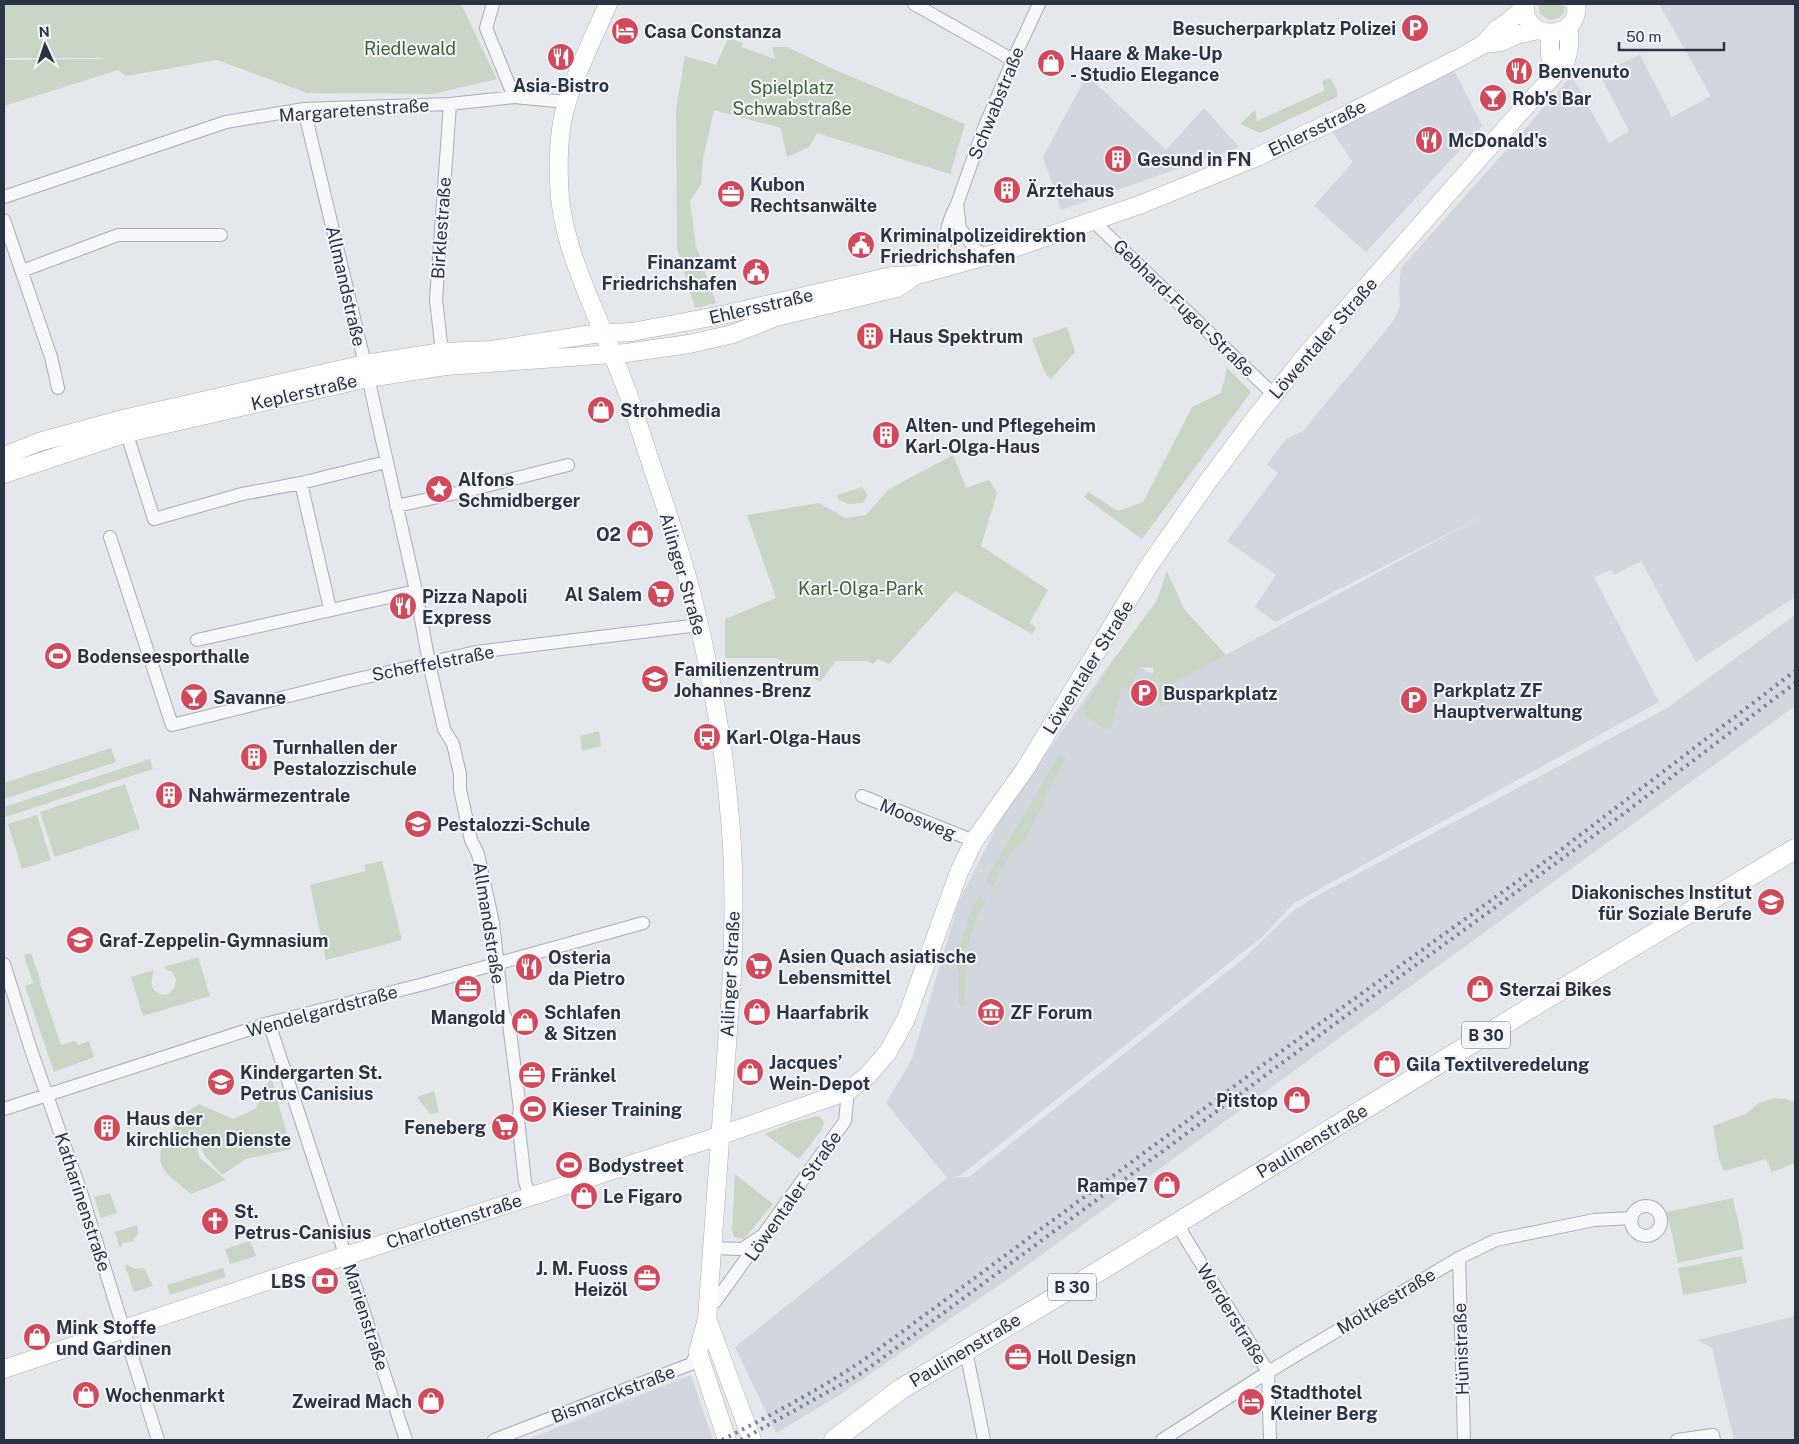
<svg xmlns="http://www.w3.org/2000/svg" width="1799" height="1444" font-family="'Public Sans',sans-serif">
<style>
.built{fill:#d2d6de}
.green{fill:#c9d6c5}
.lines{fill:none;stroke-linecap:round;stroke-linejoin:round}
.street-casing{stroke:#a9aeb7;stroke-width:14}
.secondary-casing{stroke:#a9aeb7;stroke-width:19}
.primary-casing{stroke:#a3abb8;stroke-width:21}
.street{stroke:#f7f8fa;stroke-width:12}
.secondary{stroke:#fff;stroke-width:18}
.primary{stroke:#fff;stroke-width:20}
.rail{stroke:#7d8696;stroke-width:4;stroke-dasharray:2.5 5;stroke-linecap:butt}
.labels{text-anchor:middle;dominant-baseline:central;stroke-width:4;stroke-linejoin:round;paint-order:stroke}
.shield{fill:#f4f6f9;stroke:#676e7b;stroke-width:1}
.shield-label{font-size:16px;font-weight:bold;fill:#2b3445}
.poi-label{font-size:18px;font-weight:bold;fill:#2b3445;stroke:#f4f6f9;text-anchor:start}
.park-label{font-size:18px;fill:#3f6138;stroke:#f4f6f9}
.street-label{font-size:18px;fill:#2b3445;stroke:#f4f6f9}
</style>
<rect width="100%" height="100%" fill="#e4e7ec"/>
<path class="built" d="M1659,4H1795V597L1696,662L1641,561L1614,575L1611,570L1594,577L1659,702L1294,903L1262,937L961,1175L951,1178L969,1177L1243,959L1294,910L1322,893L1667,708L1795,615V706L1011,1277L841,1394L776,1433L735,1347L947,1178L886,1103L912,1059L959,901L1003,814L1116,655L1172,684L1488,513L1275,622L1255,607L1276,575L1227,541L1278,473L1267,464L1286,439L1303,431L1391,324L1400,307L1399,289L1401,268L1572,76L1609,143L1629,131L1599,73L1640,55L1672,117L1711,96Z
M1454,70L1482,126L1366,252L1314,206L1352,163V161L1332,131Z
M1087,75L1166,150L1204,108L1239,147L1061,210L1043,157Z
M1795,1316V1440H1734L1712,1348L1698,1340Z
M691,1375L713,1440H526Z"/>
<path class="green" d="M4,4H461L497,79L433,94L307,93L217,60L126,76L118,70L4,106V60L104,59L102,58H4Z
M1538,4H1557L1565,6L1563,14L1559,18L1549,20L1540,14Z
M728,38L744,43L741,47L775,59L772,47H787L833,69L965,124L951,171L952,173L950,174L817,133L809,147L787,157L781,128L714,110L703,159L701,184L690,201L696,246L716,303L695,308L677,249L676,109L685,56L716,65Z
M1330,78L1337,90V97L1260,133L1240,124L1255,110L1257,121L1323,91L1324,88L1322,81Z
M1067,327L1075,352L1051,379L1046,375L1032,339Z
M1227,368L1251,392L1142,539L1084,497L1088,492L1118,511L1143,502L1192,407L1221,393Z
M953,455L966,488L989,480L997,493L981,546L1048,590L1030,622L1036,628L1032,634L955,591L889,664L878,659L873,664L867,661H836L820,682L776,658H725V619L776,598L747,515L819,503L845,518L866,515L889,489Z
M862,487L868,495L863,503L848,504L839,500L837,495Z
M1167,571L1184,609L1226,655L1171,685L1177,699L1161,707L1156,697L1161,682L1151,680L1154,668L1138,667L1131,689L1121,688L1111,729H1105L1085,716L1084,706L1122,648L1157,600Z
M599,731L601,746L582,751L580,736Z
M111,748L116,762L4,799V783Z
M1059,755L1066,756L1025,841L1012,851L993,886L985,881Z
M150,759L153,769L5,817L4,807Z
M125,784L140,829L55,857L40,812Z
M37,815L51,860L22,869L8,824Z
M382,861L402,940L326,960L310,885L366,871L364,865Z
M979,896L986,900L977,917L967,948L964,1007L958,1003L959,972L954,962L969,916Z
M31,953L41,982L40,983L61,1045L75,1041L78,1045L89,1041L94,1057L54,1072L25,986L33,983L24,955Z
M198,957L210,996L143,1016L131,977L154,970C151,983 148,992 166,995C173,991 176,987 176,979L172,972L165,969L164,967Z
M271,1076L291,1149L246,1159L222,1175L205,1156L194,1133L174,1139L166,1136L185,1113L199,1104L233,1119L255,1109Z
M434,1091L439,1112L430,1114L417,1097Z
M1775,1098L1786,1099L1794,1102L1795,1151H1794L1795,1163L1772,1172L1766,1159L1724,1171L1719,1160L1713,1126L1746,1114L1759,1103Z
M818,1116L823,1120L824,1123L821,1131L799,1159L765,1134L791,1123Z
M193,1136L200,1158L226,1180L191,1194C170,1176 151,1168 165,1139L173,1142Z
M735,1174L773,1204L744,1239L734,1237L732,1229Z
M110,1193L117,1213L101,1218L94,1197Z
M1733,1198L1744,1249L1678,1263L1667,1212Z
M137,1225L138,1233L133,1241L123,1243L120,1248L115,1232Z
M250,1241L256,1256L230,1264L225,1249Z
M1742,1256L1747,1283L1683,1295L1678,1268Z
M127,1265L135,1269L144,1268L153,1286L134,1292L125,1266Z
M223,1268L226,1277L170,1295L167,1285Z"/>
<g class="lines">
<g class="street-casing">
<path id="street" d="M493,4L486,28L514,97
M914,4L1013,60
M304,109L365,364L416,591L429,663L444,729L453,744L460,774V789L471,840L478,854L493,923L503,1013L509,1024L520,1109L518,1119L525,1182L530,1196
M4,197L226,122L304,109L450,104L514,97L567,102
M957,204L960,228L975,249L988,257
M4,220L51,357L58,388
M1094,222L1274,395
M943,269C944,244 945,226 957,204L984,128L1013,60L1039,4
M22,271L118,235H221
M442,352L436,300L450,104
M124,425L154,519L242,494L301,483L386,462
M301,483L330,609
M396,506L466,491L568,465
M110,537L172,725L349,681L476,652L699,625
M197,640L416,591
M862,796L974,841
M4,964L31,1050L81,1192L158,1440
M269,1023L406,1440
M4,1109L269,1023L424,984L643,923
M1631 1221a15 15 0 1 1 30 0a15 15 0 1 1-30 0Z
M1177,1223L1186,1239L1268,1372L1270,1440
M711,1248L742,1249L760,1237
M1459,1258L1464,1440
M707,1304L715,1302L845,1121L848,1091
M966,1351L984,1440
M494,1440L691,1364L698,1352
M1162,1440L1268,1372L1459,1258L1496,1240L1594,1220L1632,1218
M1677,1440L1713,1435L1714,1440"/>
</g>
<g class="secondary-casing">
<path id="secondary" d="M608,4C594,36 578,68 567,102C559,127 558,156 559,182C560,225 575,264 591,303C606,339 622,375 634,411C653,472 676,533 692,595C710,668 724,744 730,819C735,871 734,923 732,976L707,1319L698,1352L727,1440
M1525,4C1522,43 1581,41 1576,4
M1550,33V54L1554,75
M1484,44L1502,42L1516,35L1538,30
M4,456L39,442L123,419L365,364L442,352L492,350L593,334L632,332L727,314L892,276L917,275L1005,251L1142,204L1257,157L1338,119L1459,58L1484,44L1497,29L1508,22L1525,7
M4,474L127,433L368,378L446,366L626,353L689,344L733,334L776,317L897,288L916,275
M707,1319L752,1440
M4,1369L264,1282L707,1140L848,1091L868,1075L888,1052L906,1019L959,872L974,841L1027,766L1148,567L1206,484L1256,417L1307,354L1505,129L1565,63L1569,49V25"/>
</g>
<g class="primary-casing">
<path id="primary" d="M834,1440L901,1389L1073,1287L1464,1048L1795,849"/>
</g>
<use href="#street" class="street"/>
<use href="#secondary" class="secondary"/>
<use href="#primary" class="primary"/>
<path class="rail" d="M722,1440C773,1414 825,1387 872,1354L1279,1053L1554,855L1795,671
M741,1440L860,1374L877,1362L1343,1018L1618,818L1795,683"/>
</g>
<defs>
<g id="parking-disc" transform="scale(1.4375)"><circle r="9.5" fill="#d1495b" stroke="#f4f6f9"/><path d="M-3.5-5.5H1a3.5 3.5 0 0 1 0 7H-1V5.5H-3.5ZM-1-3.4V-.6H.8a1.4 1.4 0 0 0 0-2.8Z" fill="#fff"/></g>
<g id="hotel-disc" transform="scale(1.4375)"><circle r="9.5" fill="#d1495b" stroke="#f4f6f9"/><path d="M-6-4.5h1.5V1H6V5H4.5V3h-9V5H-6ZM-4 0a1.8 1.8 0 1 1 3.6 0ZM.5 0V-2.5h3Q6-2.5 6 0Z" fill="#fff"/></g>
<g id="restaurant-disc" transform="scale(1.4375)"><circle r="9.5" fill="#d1495b" stroke="#f4f6f9"/><path d="M-5-6h1v4h1v-4h1v4h1v-4h1v5L-1.5 .5V6h-2V.5L-5-1ZM5-6V6H3V1.5H1.5Q1.5-4 5-6Z" fill="#fff"/></g>
<g id="shop-disc" transform="scale(1.4375)"><circle r="9.5" fill="#d1495b" stroke="#f4f6f9"/><path d="M-5-2.5h2.3a2.7 3.5 0 0 1 5.4 0H5L5.5 6h-11ZM-1.5-2.5h3a1.5 2.3 0 0 0-3 0Z" fill="#fff"/></g>
<g id="bar-disc" transform="scale(1.4375)"><circle r="9.5" fill="#d1495b" stroke="#f4f6f9"/><path d="M-6-5H6L.8 .8V4.5H3.5V6h-7V4.5H-.8V.8Z" fill="#fff"/></g>
<g id="building-disc" transform="scale(1.4375)"><circle r="9.5" fill="#d1495b" stroke="#f4f6f9"/><path d="M-4-6H4V6H1V3H-1V6H-4ZM-2.5-4.3h1.7v1.8h-1.7ZM.8-4.3h1.7v1.8H.8ZM-2.5-1h1.7V.8h-1.7ZM.8-1h1.7V.8H.8Z" fill="#fff"/></g>
<g id="office-disc" transform="scale(1.4375)"><circle r="9.5" fill="#d1495b" stroke="#f4f6f9"/><path d="M-6-3h4V-5.5h4V-3h4V5H-6ZM-1-4.5V-3h2v-1.5ZM-6 0V1H6V0Z" fill="#fff"/></g>
<g id="civic-disc" transform="scale(1.4375)"><circle r="9.5" fill="#d1495b" stroke="#f4f6f9"/><path d="M-.6-6.5H3V-4.5H.6V-3L4-1V1h2V6H-6V1h2V-1L-.6-3ZM-1.2 2.5V6h2.4V2.5Z" fill="#fff"/></g>
<g id="sight-disc" transform="scale(1.4375)"><circle r="9.5" fill="#d1495b" stroke="#f4f6f9"/><path d="M0-6L1.8-2.2L6-1.7L2.9 1.2L3.7 5.4L0 3.3L-3.7 5.4L-2.9 1.2L-6-1.7L-1.8-2.2Z" fill="#fff"/></g>
<g id="supermarket-disc" transform="scale(1.4375)"><circle r="9.5" fill="#d1495b" stroke="#f4f6f9"/><path d="M-6-5.5h2.5l.6 2H6L4.5 2H-2.5L-4.4-4H-6ZM-1.5 3.2a1.3 1.3 0 1 0 .1 0ZM3 3.2a1.3 1.3 0 1 0 .1 0Z" fill="#fff"/></g>
<g id="stadium-disc" transform="scale(1.4375)"><circle r="9.5" fill="#d1495b" stroke="#f4f6f9"/><path d="M0-5a6.5 5 0 1 0 0 10a6.5 5 0 1 0 0-10ZM-3.5-1.8h7v3.6h-7Z" fill="#fff"/></g>
<g id="school-disc" transform="scale(1.4375)"><circle r="9.5" fill="#d1495b" stroke="#f4f6f9"/><path d="M0-5L7-2L0 1L-7-2ZM-4 1L0 2.5L4 1V4Q0 6-4 4Z" fill="#fff"/></g>
<g id="bus-disc" transform="scale(1.4375)"><circle r="9.5" fill="#d1495b" stroke="#f4f6f9"/><path d="M-5-6H5V4H4V6H2V4H-2V6H-4V4H-5ZM-3.5-4V0h7V-4ZM-3.5 1.2v1.5H-2V1.2ZM2 1.2v1.5H3.5V1.2Z" fill="#fff"/></g>
<g id="museum-disc" transform="scale(1.4375)"><circle r="9.5" fill="#d1495b" stroke="#f4f6f9"/><path d="M0-6L6-3V-2H-6V-3ZM-5-1h2V3h-2ZM-1-1h2V3h-2ZM3-1h2V3H3ZM-6 4H6V6H-6Z" fill="#fff"/></g>
<g id="church-disc" transform="scale(1.4375)"><circle r="9.5" fill="#d1495b" stroke="#f4f6f9"/><path d="M-1.2-6h2.4v3.5h3.3v2.4h-3.3V6h-2.4V-.1h-3.3v-2.4h3.3Z" fill="#fff"/></g>
<g id="bank-disc" transform="scale(1.4375)"><circle r="9.5" fill="#d1495b" stroke="#f4f6f9"/><path d="M-6-4H6V4H-6ZM0-2.3a2.3 2.3 0 1 0 0 4.6a2.3 2.3 0 1 0 0-4.6Z" fill="#fff"/></g>
</defs>
<g fill-rule="evenodd">
<use href="#parking-disc" x="1415" y="28"/>
<use href="#hotel-disc" x="625" y="31"/>
<use href="#restaurant-disc" x="561" y="57"/>
<use href="#shop-disc" x="1051" y="63"/>
<use href="#restaurant-disc" x="1519" y="71"/>
<use href="#bar-disc" x="1493" y="98"/>
<use href="#restaurant-disc" x="1429" y="140"/>
<use href="#building-disc" x="1118" y="159"/>
<use href="#building-disc" x="1007" y="190"/>
<use href="#office-disc" x="731" y="194"/>
<use href="#civic-disc" x="861" y="245"/>
<use href="#civic-disc" x="756" y="272"/>
<use href="#building-disc" x="870" y="336"/>
<use href="#shop-disc" x="601" y="410"/>
<use href="#building-disc" x="886" y="435"/>
<use href="#sight-disc" x="439" y="489"/>
<use href="#shop-disc" x="640" y="534"/>
<use href="#supermarket-disc" x="661" y="594"/>
<use href="#restaurant-disc" x="403" y="606"/>
<use href="#stadium-disc" x="58" y="656"/>
<use href="#school-disc" x="655" y="679"/>
<use href="#parking-disc" x="1144" y="693"/>
<use href="#bar-disc" x="194" y="697"/>
<use href="#parking-disc" x="1414" y="700"/>
<use href="#bus-disc" x="707" y="737"/>
<use href="#building-disc" x="254" y="757"/>
<use href="#building-disc" x="169" y="795"/>
<use href="#school-disc" x="418" y="824"/>
<use href="#school-disc" x="1771" y="902"/>
<use href="#school-disc" x="80" y="940"/>
<use href="#supermarket-disc" x="759" y="966"/>
<use href="#restaurant-disc" x="529" y="967"/>
<use href="#office-disc" x="468" y="989"/>
<use href="#shop-disc" x="1480" y="989"/>
<use href="#shop-disc" x="757" y="1012"/>
<use href="#museum-disc" x="991" y="1012"/>
<use href="#shop-disc" x="525" y="1022"/>
<use href="#shop-disc" x="1387" y="1064"/>
<use href="#shop-disc" x="750" y="1072"/>
<use href="#office-disc" x="532" y="1075"/>
<use href="#school-disc" x="221" y="1082"/>
<use href="#shop-disc" x="1297" y="1100"/>
<use href="#stadium-disc" x="533" y="1109"/>
<use href="#supermarket-disc" x="505" y="1127"/>
<use href="#building-disc" x="107" y="1128"/>
<use href="#stadium-disc" x="569" y="1165"/>
<use href="#shop-disc" x="1167" y="1185"/>
<use href="#shop-disc" x="584" y="1196"/>
<use href="#church-disc" x="215" y="1221"/>
<use href="#office-disc" x="647" y="1278"/>
<use href="#bank-disc" x="325" y="1281"/>
<use href="#shop-disc" x="37" y="1337"/>
<use href="#office-disc" x="1018" y="1357"/>
<use href="#shop-disc" x="86" y="1395"/>
<use href="#shop-disc" x="431" y="1401"/>
<use href="#hotel-disc" x="1251" y="1402"/>
</g>
<g class="labels">
<g class="shield">
<rect x="1462" y="1021.5" width="48" height="27" rx="4"/>
<rect x="1048" y="1273.5" width="48" height="27" rx="4"/>
</g>
<g class="shield-label">
<text x="1486" y="1035">B 30</text>
<text x="1072" y="1287">B 30</text>
</g>
<g class="poi-label">
<text x="1396" y="28" text-anchor="end">Besucherparkplatz Polizei</text>
<text x="644" y="31">Casa Constanza</text>
<text x="1070" y="53">Haare &amp; Make-Up<tspan x="1070" dy="21">- Studio Elegance</tspan></text>
<text x="1538" y="71">Benvenuto</text>
<text x="561" y="85" text-anchor="middle">Asia-Bistro</text>
<text x="1512" y="98">Rob's Bar</text>
<text x="1448" y="140">McDonald's</text>
<text x="1137" y="159">Gesund in FN</text>
<text x="750" y="184">Kubon<tspan x="750" dy="21">Rechtsanwälte</tspan></text>
<text x="1026" y="190">Ärztehaus</text>
<text x="880" y="235">Kriminalpolizeidirektion<tspan x="880" dy="21">Friedrichshafen</tspan></text>
<text x="737" y="262" text-anchor="end">Finanzamt<tspan x="737" dy="21">Friedrichshafen</tspan></text>
<text x="889" y="336">Haus Spektrum</text>
<text x="620" y="410">Strohmedia</text>
<text x="905" y="425">Alten- und Pflegeheim<tspan x="905" dy="21">Karl-Olga-Haus</tspan></text>
<text x="458" y="479">Alfons<tspan x="458" dy="21">Schmidberger</tspan></text>
<text x="621" y="534" text-anchor="end">O2</text>
<text x="642" y="594" text-anchor="end">Al Salem</text>
<text x="422" y="596">Pizza Napoli<tspan x="422" dy="21">Express</tspan></text>
<text x="77" y="656">Bodenseesporthalle</text>
<text x="674" y="669">Familienzentrum<tspan x="674" dy="21">Johannes-Brenz</tspan></text>
<text x="1433" y="690">Parkplatz ZF<tspan x="1433" dy="21">Hauptverwaltung</tspan></text>
<text x="1163" y="693">Busparkplatz</text>
<text x="213" y="697">Savanne</text>
<text x="726" y="737">Karl-Olga-Haus</text>
<text x="273" y="747">Turnhallen der<tspan x="273" dy="21">Pestalozzischule</tspan></text>
<text x="188" y="795">Nahwärmezentrale</text>
<text x="437" y="824">Pestalozzi-Schule</text>
<text x="1752" y="892" text-anchor="end">Diakonisches Institut<tspan x="1752" dy="21">für Soziale Berufe</tspan></text>
<text x="99" y="940">Graf-Zeppelin-Gymnasium</text>
<text x="778" y="956">Asien Quach asiatische<tspan x="778" dy="21">Lebensmittel</tspan></text>
<text x="548" y="957">Osteria<tspan x="548" dy="21">da Pietro</tspan></text>
<text x="1499" y="989">Sterzai Bikes</text>
<text x="544" y="1012">Schlafen<tspan x="544" dy="21">&amp; Sitzen</tspan></text>
<text x="776" y="1012">Haarfabrik</text>
<text x="1010" y="1012">ZF Forum</text>
<text x="468" y="1017" text-anchor="middle">Mangold</text>
<text x="769" y="1062">Jacques’<tspan x="769" dy="21">Wein-Depot</tspan></text>
<text x="1406" y="1064">Gila Textilveredelung</text>
<text x="240" y="1072">Kindergarten St.<tspan x="240" dy="21">Petrus Canisius</tspan></text>
<text x="551" y="1075">Fränkel</text>
<text x="1278" y="1100" text-anchor="end">Pitstop</text>
<text x="552" y="1109">Kieser Training</text>
<text x="126" y="1118">Haus der<tspan x="126" dy="21">kirchlichen Dienste</tspan></text>
<text x="486" y="1127" text-anchor="end">Feneberg</text>
<text x="588" y="1165">Bodystreet</text>
<text x="1148" y="1185" text-anchor="end">Rampe7</text>
<text x="603" y="1196">Le Figaro</text>
<text x="234" y="1211">St.<tspan x="234" dy="21">Petrus-Canisius</tspan></text>
<text x="628" y="1268" text-anchor="end">J. M. Fuoss<tspan x="628" dy="21">Heizöl</tspan></text>
<text x="306" y="1281" text-anchor="end">LBS</text>
<text x="56" y="1327">Mink Stoffe<tspan x="56" dy="21">und Gardinen</tspan></text>
<text x="1037" y="1357">Holl Design</text>
<text x="1270" y="1392">Stadthotel<tspan x="1270" dy="21">Kleiner Berg</tspan></text>
<text x="105" y="1395">Wochenmarkt</text>
<text x="412" y="1401" text-anchor="end">Zweirad Mach</text>
</g>
<g class="park-label">
<text x="410" y="48">Riedlewald</text>
<text x="792" y="87">Spielplatz<tspan x="792" dy="21">Schwabstraße</tspan></text>
<text x="861" y="588">Karl-Olga-Park</text>
</g>
<g class="street-label">
<text transform="translate(996 103) rotate(-68)">Schwabstraße</text>
<text transform="translate(354 110) rotate(-4)">Margaretenstraße</text>
<text transform="translate(1317 128) rotate(-26)">Ehlersstraße</text>
<text transform="translate(441 228) rotate(-86)">Birklestraße</text>
<text transform="translate(346 286) rotate(77)">Allmandstraße</text>
<text transform="translate(761 306) rotate(-13)">Ehlersstraße</text>
<text transform="translate(1184 308) rotate(44)">Gebhard-Fugel-Straße</text>
<text transform="translate(1323 338) rotate(-49)">Löwentaler Straße</text>
<text transform="translate(304 392) rotate(-13)">Keplerstraße</text>
<text transform="translate(683 574) rotate(74)">Ailinger Straße</text>
<text transform="translate(433 663) rotate(-11)">Scheffelstraße</text>
<text transform="translate(1088 667) rotate(-58)">Löwentaler Straße</text>
<text transform="translate(918 819) rotate(22)">Moosweg</text>
<text transform="translate(489 923) rotate(81)">Allmandstraße</text>
<text transform="translate(730 974) rotate(-87)">Ailinger Straße</text>
<text transform="translate(322 1011) rotate(-15)">Wendelgardstraße</text>
<text transform="translate(1312 1141) rotate(-31)">Paulinenstraße</text>
<text transform="translate(793 1196) rotate(-55)">Löwentaler Straße</text>
<text transform="translate(83 1202) rotate(72)">Katharinenstraße</text>
<text transform="translate(454 1221) rotate(-18)">Charlottenstraße</text>
<text transform="translate(1386 1301) rotate(-31)">Moltkestraße</text>
<text transform="translate(1232 1314) rotate(58)">Werderstraße</text>
<text transform="translate(366 1317) rotate(72)">Marienstraße</text>
<text transform="translate(1461 1349) rotate(-92)">Hünistraße</text>
<text transform="translate(965 1350) rotate(-31)">Paulinenstraße</text>
<text transform="translate(613 1394) rotate(-21)">Bismarckstraße</text>
</g>
</g>
<rect width="1799" height="1444" fill="none" stroke="#2b3445" stroke-width="10"/>
<g transform="translate(45 45) rotate(357)" stroke="#f4f6f9" stroke-width="4" paint-order="stroke">
<path d="M0-4L9 19L0 12L-9 19Z" fill="#2b3445"/>
<text y="-8" font-size="14" font-weight="bold" text-anchor="middle" fill="#2b3445">N</text>
</g>
<path d="M1619 42v8h105v-8" fill="none" stroke="#2b3445" stroke-width="2.5"/>
<text x="1626" y="42" font-size="15" fill="#2b3445" stroke="#f4f6f9" stroke-width="4" paint-order="stroke">50 m</text>
</svg>
